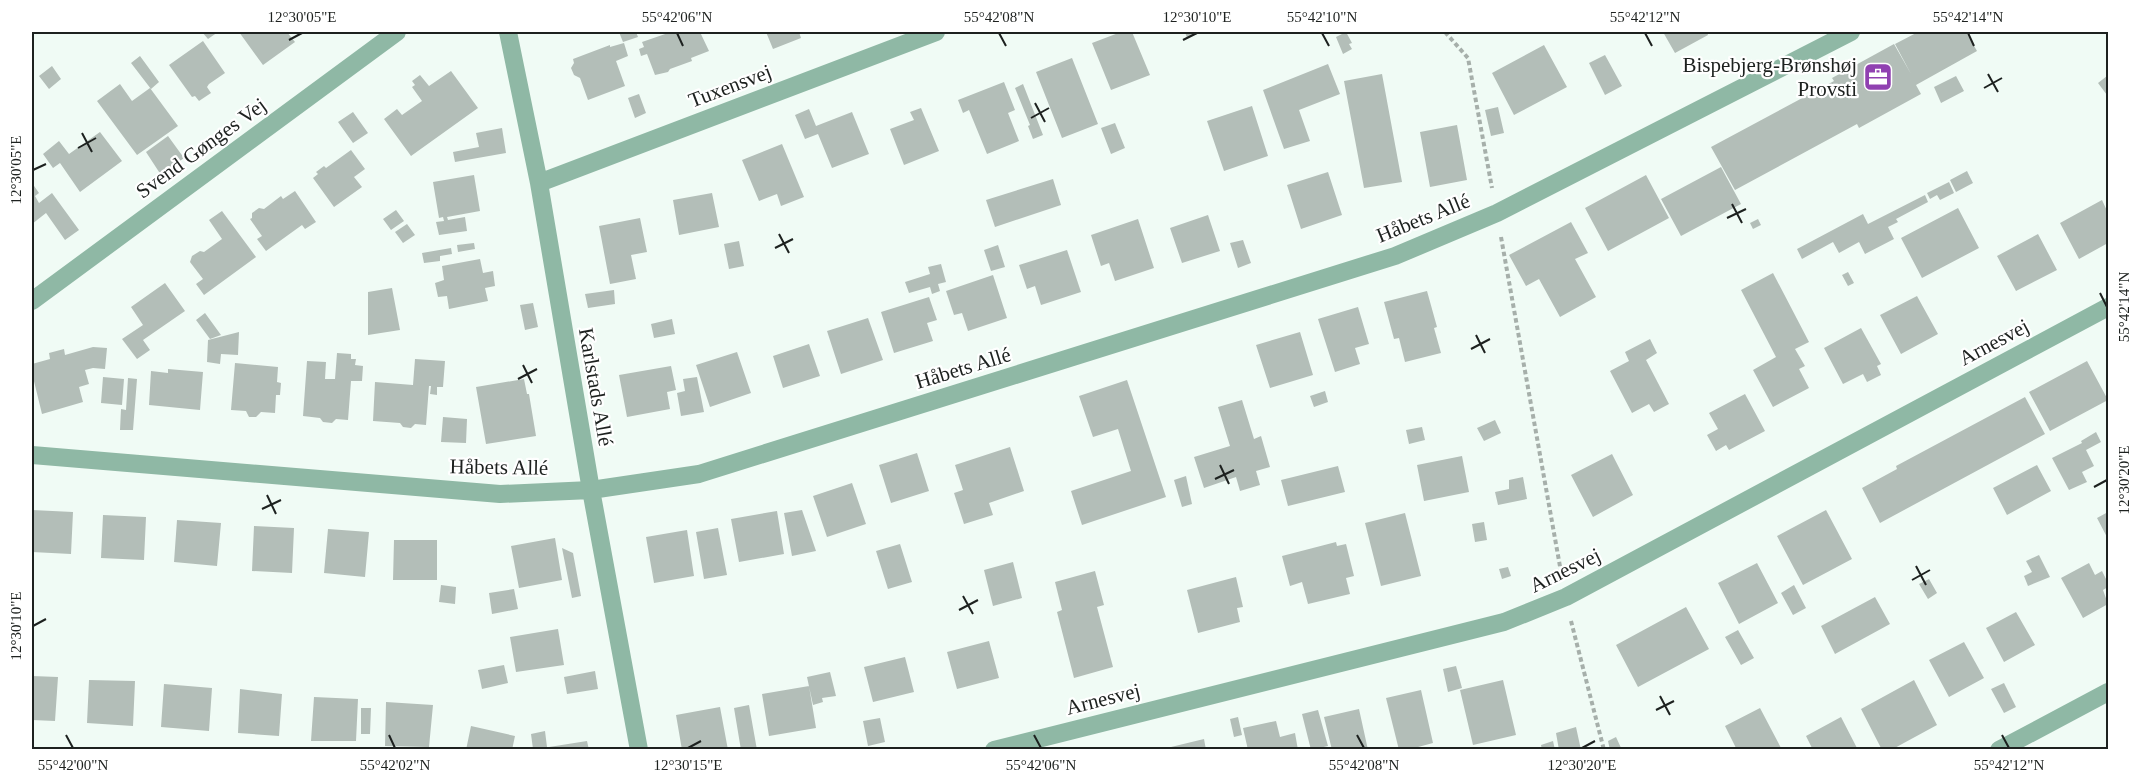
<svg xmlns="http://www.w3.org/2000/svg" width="2140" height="781" font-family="'Times New Roman',serif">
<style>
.building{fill:#b3beb8}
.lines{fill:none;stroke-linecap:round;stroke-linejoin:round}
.path{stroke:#a6afaa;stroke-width:4;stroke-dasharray:4.5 3;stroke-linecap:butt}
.street{stroke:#8fb8a5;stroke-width:18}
.ticks{fill:none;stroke:#1d211f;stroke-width:2}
.labels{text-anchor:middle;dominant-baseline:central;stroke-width:4.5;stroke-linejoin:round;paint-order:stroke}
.poi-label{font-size:21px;fill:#1d211f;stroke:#fff;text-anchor:end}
.street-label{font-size:21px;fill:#1d211f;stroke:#fff}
.neatline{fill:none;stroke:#1d211f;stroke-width:2}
.ticks-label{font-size:15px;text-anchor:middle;fill:#1d211f}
</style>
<rect width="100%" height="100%" fill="#f0fbf5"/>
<path class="building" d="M202,32H218L208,39Z
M239,32H287L295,42L263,65Z
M619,32H636L638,37L623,42Z
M671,32H700L709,51L691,58L692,61L670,69L668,72L655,75L647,54L641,56L639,49L644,47L642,42Z
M766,32H799L801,38L773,49Z
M1121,32H1132L1150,75L1111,90L1092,43Z
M1185,32H1202L1187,38Z
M1346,32L1352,43L1349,44L1352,49L1343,54L1336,37Z
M1663,32H1707L1708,35L1675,53Z
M1918,32H1966L1977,51L1916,85L1921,94L1859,128L1857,124L1735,190L1711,147L1834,81L1832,78L1894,44L1911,74L1895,44Z
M203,41L225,73L209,84L207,87L211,93L199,101L195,96L192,97L169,65Z
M624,43L628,56L616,61L625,86L588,100L580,78L574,75L571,68L574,63L573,59L610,45V47Z
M1544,45L1567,87L1514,115L1492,73Z
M1605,55L1622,86L1605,95L1589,63Z
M140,56L159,82L151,89L131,63Z
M1072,58L1098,124L1062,138L1036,72Z
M1328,64L1340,94L1299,110L1310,141L1284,149L1263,90Z
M52,66L61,79L49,89L39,76Z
M451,71L478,108L411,156L384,119L397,109L402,115L422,101L412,87L415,85L412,81L420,75L429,86Z
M1382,74L1402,182L1364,188L1344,81Z
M1956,76L1964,91L1941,103L1934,87Z
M2107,76L2108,93L2107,95L2098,83Z
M1004,82L1015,110L1008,113L1019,141L987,154L969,110L963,113L958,100Z
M120,84L132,101L150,88L178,126L137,155L97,101Z
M1023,84L1043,135L1033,139L1028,126L1030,125L1015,88Z
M639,94L646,113L635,118L628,98Z
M1252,106L1268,156L1224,171L1207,121Z
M1498,107L1504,133L1491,136L1485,110Z
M921,108L939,151L904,165L890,129L914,120L910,112Z
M809,109L816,126L852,112L869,154L832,168L818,134L805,139L795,115Z
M353,112L368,133L353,143L338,122Z
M1115,123L1125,148L1111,154L1101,128Z
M1457,125L1467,180L1430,187L1420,132Z
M502,128L506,153L455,162L453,152L479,147L476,133Z
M100,132L122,161L80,192L60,163L53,168L43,154L59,141L69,154Z
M168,136L184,158L161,175L146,152Z
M782,144L804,197L781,206L777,194L759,201L742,160Z
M351,150L365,169L354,177L362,187L334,207L313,178L318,174L316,172L324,166L326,168Z
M1721,167L1741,204L1681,236L1661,199Z
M1967,171L1973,183L1956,192L1950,180Z
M1328,172L1342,215L1301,229L1287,185Z
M474,175L480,211L447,217L448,220L465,217L467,231L439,235L436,222L444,221L443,217L439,218L433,182Z
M1646,175L1669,218L1608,251L1585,208Z
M1053,179L1061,205L995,227L986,200Z
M1949,182L1954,193L1940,200L1937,195L1930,199L1927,193Z
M32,183L39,193L35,196L39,203L52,193L79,230L65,240L46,213L32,224Z
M295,191L316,222L305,229L302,225L266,251L257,239L262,236L250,219L252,218V213L259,208L264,209L281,196L283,199Z
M712,193L719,227L679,235L673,200Z
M1925,195L1928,202L1896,219L1898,222L1888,227L1894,239L1865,254L1859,242L1839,253L1833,242L1802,259L1797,249L1863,214L1868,224Z
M2102,200L2108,213V243L2079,259L2060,223Z
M1958,208L1979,248L1922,278L1901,238Z
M396,210L404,221L391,230L383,219Z
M222,211L256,257L204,295L196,284L203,279L190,262L192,256L200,251L204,252L222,239L209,220Z
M1208,215L1220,251L1182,263L1170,228Z
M640,218L647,252L631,255L636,279L610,284L599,226Z
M1138,219L1154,268L1115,281L1109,263L1101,266L1091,235Z
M1758,219L1761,225L1753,229L1750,223Z
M1571,222L1588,253L1575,259L1596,297L1560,317L1539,279L1526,286L1509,255Z
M407,224L415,235L403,243L395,232Z
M2038,234L2057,270L2016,291L1997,256Z
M1243,240L1251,263L1238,268L1230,243Z
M739,241L744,266L729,269L724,244Z
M474,243L475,249L458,252L457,245Z
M998,245L1005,267L991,271L984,250Z
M451,248L452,254L440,256V261L424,263L422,253Z
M1067,250L1081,292L1041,305L1035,286L1027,289L1019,265Z
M480,259L483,273L493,271L495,286L485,288L488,301L449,309L447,296L438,297L435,283L444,280L442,266Z
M941,264L946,282L938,284L940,291L932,294L930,287L909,293L905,282L930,274L928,267Z
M1848,272L1854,283L1848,286L1842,275Z
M1773,273L1809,342L1795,349L1805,366L1799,369L1809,388L1773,407L1753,370L1776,357L1741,290Z
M993,275L1007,318L968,331L962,313L954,315L946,291Z
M165,283L185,311L143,340L150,350L137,359L122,339L143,325L131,307Z
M392,288L400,330L368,335V292Z
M614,290L615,304L588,308L585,294Z
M1427,291L1437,327L1434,328L1441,353L1405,362L1399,338L1394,339L1384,302Z
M1917,296L1938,334L1901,354L1880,315Z
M929,297L937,320L927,323L933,341L894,353L881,312Z
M533,303L538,327L525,330L520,305Z
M1358,307L1369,344L1355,348L1360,364L1335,372L1318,319Z
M205,313L221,335L210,339L196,320Z
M868,318L883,360L841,374L827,331Z
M672,319L675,334L654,338L651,324Z
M1861,328L1881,364L1877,366L1881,375L1867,382L1863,374L1843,384L1824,348Z
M239,332L238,355L221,354L220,364L207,362L208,340Z
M1300,332L1313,375L1270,388L1256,345Z
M1650,339L1657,353L1646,360L1669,404L1654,412L1649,404L1632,413L1610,371L1629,361L1625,352Z
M809,344L820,376L783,388L773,356Z
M93,347L107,348L105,369L93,368L85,370L89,384L79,387L83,402L42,414L32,373V364L50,359L49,353L64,349L65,355Z
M737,352L751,393L710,407L696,365Z
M337,353L351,354V359H356L355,365L363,366L362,381H351L348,420L336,419L332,423L323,422L320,418L303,416L307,361L326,362L325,379H335Z
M415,359L445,361L443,387H437V395L430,394L431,386H429L426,425L415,424L411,428L403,427L400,423L373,421L375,382L413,385Z
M2087,361L2108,400L2050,431L2029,392Z
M235,363L278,367L277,382L281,383L280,395H276L275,413L261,412L256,417H249L246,411L231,410Z
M671,366L676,390L667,392L670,409L627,417L619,375Z
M168,369L203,372L200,410L149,405L151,371L168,373Z
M103,377L124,379L122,405L101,403Z
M697,377L704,412L681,416L677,393L685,391L683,379Z
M128,378L137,379L133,430H120L121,409L126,410Z
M524,379L527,394H529L536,436L486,444L476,387Z
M1127,380L1166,497L1082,525L1071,491L1131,471L1118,429L1093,437L1079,396Z
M1325,391L1328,402L1314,407L1310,396Z
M1745,394L1765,431L1729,450L1726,445L1716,451L1707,435L1718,429L1709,413Z
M2025,397L2045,434L1880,523L1862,488L1897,469L1896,466Z
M1242,400L1254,439L1261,436L1270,467L1256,471L1260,485L1240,491L1236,477L1204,488L1194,457L1230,446L1218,407Z
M443,417L467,419L466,443L441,442Z
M1495,420L1501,433L1484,441L1477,428Z
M1422,427L1425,440L1409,444L1406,430Z
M2096,432L2101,442L2086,450L2094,466L2082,472L2087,482L2069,490L2052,458L2082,443L2081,441Z
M1010,447L1024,491L989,503L993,515L964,524L954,493L963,490L955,465Z
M917,453L929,491L891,503L879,465Z
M1612,454L1633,495L1593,517L1571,475Z
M1462,456L1469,492L1424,501L1417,465Z
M2037,465L2051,491L2007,515L1993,488Z
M1338,466L1345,492L1288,506L1281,480Z
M1186,476L1192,504L1182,507L1174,480Z
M1523,477L1527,499L1498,505L1495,492L1509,489V480Z
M852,483L866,524L827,537L813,496Z
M32,510L73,512L71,554L32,552Z
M802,510L816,551L792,556L784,513Z
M1826,510L1852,559L1803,585L1777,536Z
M777,511L784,554L739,562L731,519Z
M2108,512V539L2097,518Z
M1405,513L1421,576L1381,586L1365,523Z
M103,515L146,517L144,560L101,558Z
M177,520L221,523L217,566L174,562Z
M1484,522L1487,540L1475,542L1472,524Z
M254,526L294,528L292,573L252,571Z
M718,528L727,575L704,579L696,532Z
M328,529L369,532L365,577L324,573Z
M687,530L694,576L654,583L646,537Z
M555,538L562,580L519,588L511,546Z
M394,540H437V580H393Z
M1336,542L1337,546L1346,544L1354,576L1346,578L1350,594L1308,604L1302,582L1290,586L1282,556Z
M900,544L912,582L888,589L876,551Z
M562,548L573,553L581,596L572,598Z
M2039,555L2050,577L2028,586L2024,576L2032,572L2026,561Z
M1013,562L1022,598L993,606L984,570Z
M1757,563L1778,603L1739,624L1718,583Z
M2089,563L2095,575L2102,571L2108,583V587L2103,590L2108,604L2083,618L2061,578Z
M1508,567L1511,576L1502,579L1499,569Z
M1095,571L1104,605L1097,607L1113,667L1074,678L1057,612L1062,610L1055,582Z
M1236,577L1243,607L1237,608L1240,622L1198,633L1187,590Z
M1929,579L1937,593L1928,599L1919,584Z
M441,585L456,587L455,604L439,602Z
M1794,585L1806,608L1793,615L1781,593Z
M514,589L518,609L492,614L489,593Z
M1875,597L1890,624L1835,654L1821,626Z
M1686,607L1709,649L1638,687L1616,645Z
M2016,612L2035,645L2004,662L1986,628Z
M558,629L564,665L516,672L510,637Z
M1738,630L1754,658L1741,665L1725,637Z
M989,641L999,678L957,689L947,652Z
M1964,642L1984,678L1949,697L1929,660Z
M905,657L914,692L873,702L864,667Z
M504,665L508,683L482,689L478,670Z
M1456,666L1462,688L1448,692L1443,669Z
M595,671L598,689L567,694L564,677Z
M830,672L836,696L822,698L823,702L813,705L807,677Z
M32,676L58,677L55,721L32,720Z
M89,680L135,681L133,726L87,723Z
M1503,680L1516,735L1473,745L1460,690Z
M1914,680L1937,725L1891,750H1882L1861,709Z
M2004,683L2016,707L2004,713L1991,689Z
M164,684L212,688L209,731L161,727Z
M809,686L816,728L769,736L762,694Z
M240,689L282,694L279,736L238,733Z
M1421,690L1433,743L1407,750H1399L1386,698Z
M314,697L358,699L356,741H311Z
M386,702L433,705L429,747L385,746Z
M749,705L757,750H741L734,708Z
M720,707L728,750H682L676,715Z
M361,708H371L370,734H361Z
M1760,708L1781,748L1778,750H1737L1725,726Z
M1359,709L1368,750H1332L1324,717Z
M1318,710L1328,746L1311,750L1302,714Z
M1238,717L1242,735L1234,737L1230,719Z
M1841,717L1858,750H1813L1806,736Z
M880,718L885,742L868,746L863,721Z
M1276,721L1280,737L1295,733L1298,750H1248L1243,728Z
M471,726L515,736L512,750H466Z
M1576,727L1581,750H1559L1556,733Z
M545,731L547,747L533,749L531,734Z
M1616,737L1622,750H1610L1608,741Z
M1204,739L1206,750H1172L1171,747Z
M587,741L589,750H549V747Z
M1553,741L1555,750H1542L1541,745Z"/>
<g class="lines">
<path class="path" d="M1445,32L1468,58L1492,188
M1501,237L1561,572
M1571,621L1604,750"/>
<path class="street" d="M508,32L539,183L591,490L639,750
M539,183L936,32
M32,301L397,32
M32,455L500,494L591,490L699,474L1395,256L1497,213L1851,32
M994,750L1504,622L1566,597L2108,307
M1999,750L2108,692"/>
</g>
<path class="ticks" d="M677,33L683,46M999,33L1006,46M1322,33L1329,46M1645,33L1652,46M1968,33L1974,46M289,40L302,33M1183,40L1197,33M1988,74L1998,92M1984,88L2002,78M1035,103L1045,122M1031,118L1049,108M82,133L92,152M78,148L96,138M33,170L46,164M1732,204L1742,223M1727,218L1746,209M779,234L789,253M775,248L793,239M2100,293L2107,307M1476,335L1485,353M1471,349L1490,339M523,365L532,383M518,379L537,369M1220,465L1229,484M1215,479L1234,470M2094,487L2107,480M267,495L276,514M262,509L281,500M1916,566L1926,585M1912,580L1930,570M963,596L973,614M959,610L978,600M33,626L46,619M1660,696L1670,715M1656,710L1674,701M66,735L73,748M389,735L395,748M1034,735L1041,748M1357,735L1364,748M2002,735L2009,748M688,748L701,741M1582,748L1595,741"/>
<defs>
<g id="office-square" transform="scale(1.5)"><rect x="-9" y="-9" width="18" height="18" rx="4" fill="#9041b1" stroke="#fff"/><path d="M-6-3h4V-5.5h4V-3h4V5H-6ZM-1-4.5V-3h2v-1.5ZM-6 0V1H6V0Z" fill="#fff"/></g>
</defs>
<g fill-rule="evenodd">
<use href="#office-square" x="1878" y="77"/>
</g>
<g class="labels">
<g class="poi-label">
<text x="1857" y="65">Bispebjerg-Brønshøj<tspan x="1857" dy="24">Provsti</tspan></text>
</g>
<g class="street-label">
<text transform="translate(730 86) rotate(-21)">Tuxensvej</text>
<text transform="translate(201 148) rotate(-36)">Svend Gønges Vej</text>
<text transform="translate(1423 218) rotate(-22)">Håbets Allé</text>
<text transform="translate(1994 342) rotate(-28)">Arnesvej</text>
<text transform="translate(963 368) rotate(-17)">Håbets Allé</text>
<text transform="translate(596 387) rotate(80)">Karlstads Allé</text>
<text transform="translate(499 467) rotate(1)">Håbets Allé</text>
<text transform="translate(1565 570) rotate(-26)">Arnesvej</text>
<text transform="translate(1103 699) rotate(-14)">Arnesvej</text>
</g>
</g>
<rect width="2140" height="781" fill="none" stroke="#ffffff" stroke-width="66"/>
<rect x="33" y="33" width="2074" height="715" class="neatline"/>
<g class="ticks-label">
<text x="302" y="22">12°30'05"E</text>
<text x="677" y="22">55°42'06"N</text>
<text x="999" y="22">55°42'08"N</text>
<text x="1197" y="22">12°30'10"E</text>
<text x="1322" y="22">55°42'10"N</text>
<text x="1645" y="22">55°42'12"N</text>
<text x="1968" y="22">55°42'14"N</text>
<text transform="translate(16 170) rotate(-90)" y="5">12°30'05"E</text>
<text transform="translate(2124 307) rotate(-90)" y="5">55°42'14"N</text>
<text transform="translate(2124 480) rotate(-90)" y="5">12°30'20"E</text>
<text transform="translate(16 626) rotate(-90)" y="5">12°30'10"E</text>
<text x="73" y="770">55°42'00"N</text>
<text x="395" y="770">55°42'02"N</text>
<text x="688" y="770">12°30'15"E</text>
<text x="1041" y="770">55°42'06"N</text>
<text x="1364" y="770">55°42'08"N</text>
<text x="1582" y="770">12°30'20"E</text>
<text x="2009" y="770">55°42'12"N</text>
</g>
</svg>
